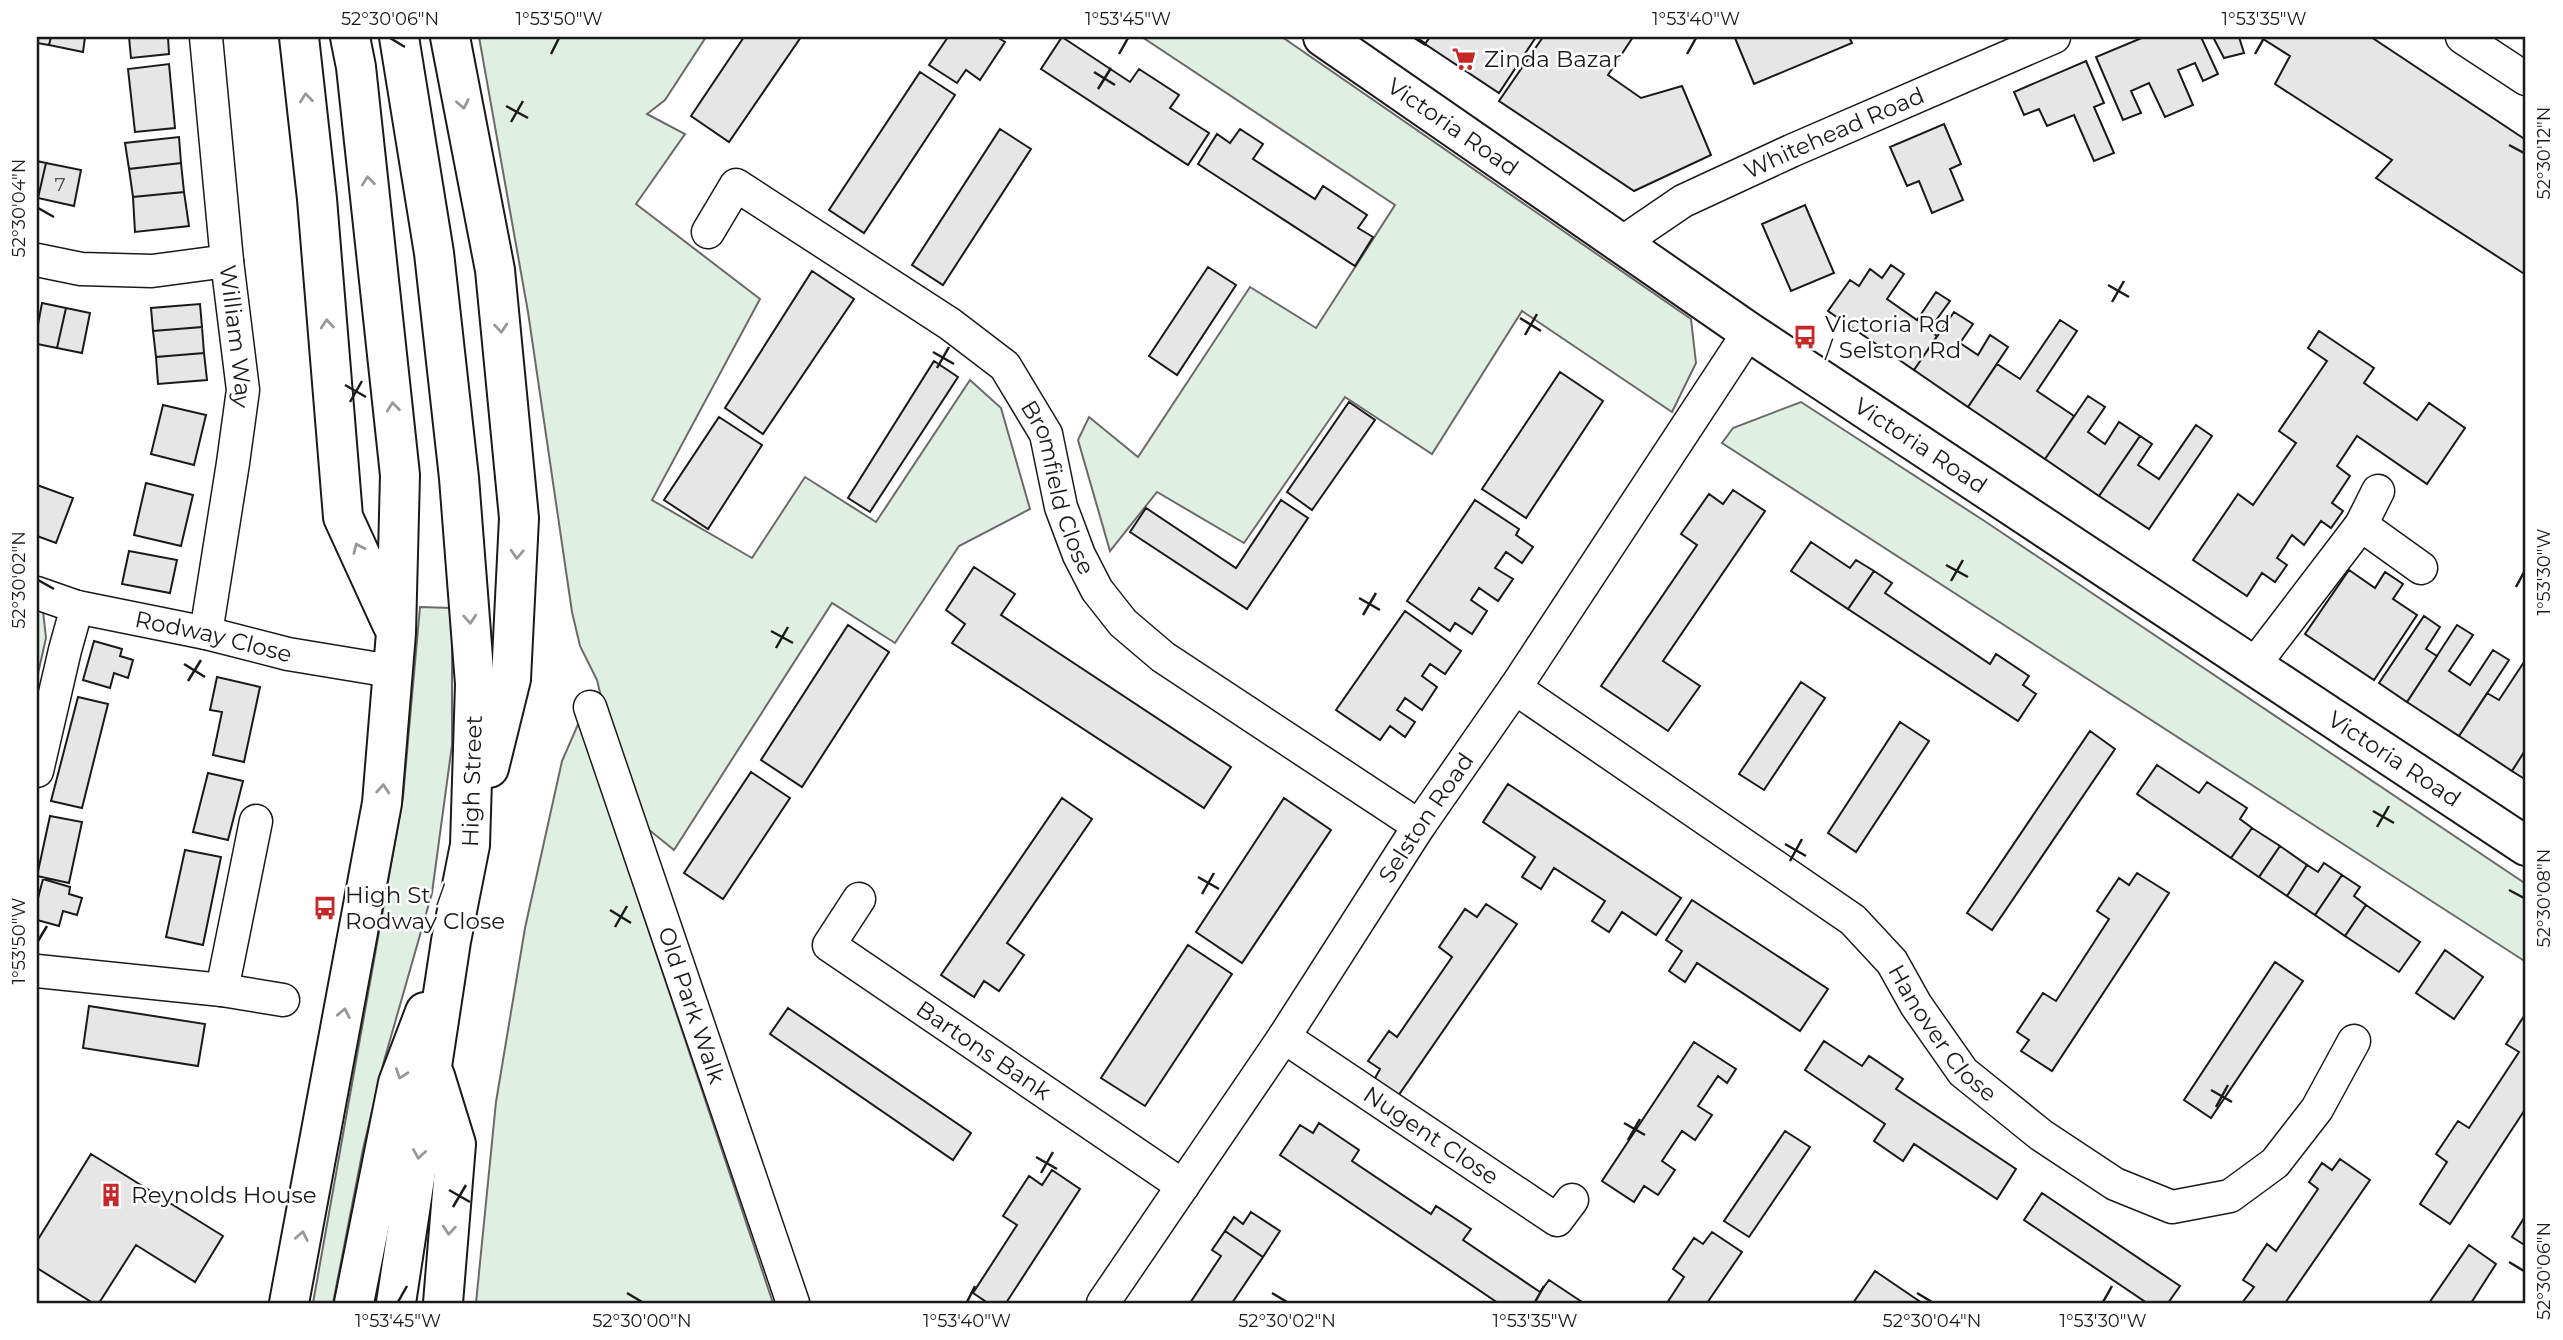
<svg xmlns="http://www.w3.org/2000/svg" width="2563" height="1340" font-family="Montserrat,sans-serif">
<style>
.green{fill:#e0efe3;stroke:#6a6a6a;stroke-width:2}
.building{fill:#e6e6e6;stroke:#1a1a1a;stroke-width:2}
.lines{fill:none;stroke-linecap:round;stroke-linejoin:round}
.street-casing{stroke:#1a1a1a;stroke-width:35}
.secondary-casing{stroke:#1a1a1a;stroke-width:42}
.highway-casing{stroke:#1a1a1a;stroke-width:42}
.street{stroke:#fff;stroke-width:32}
.secondary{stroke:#fff;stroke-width:38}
.highway{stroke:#fff;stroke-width:38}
.wall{stroke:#1a1a1a;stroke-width:3.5}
.oneway{stroke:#989898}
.ticks{fill:none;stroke:#1a1a1a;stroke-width:2.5}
.labels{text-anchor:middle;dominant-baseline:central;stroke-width:5;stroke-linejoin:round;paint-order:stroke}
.number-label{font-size:19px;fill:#4d4d4d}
.poi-label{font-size:23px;fill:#1a1a1a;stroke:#fff;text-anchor:start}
.street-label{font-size:23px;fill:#1a1a1a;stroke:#fff}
.neatline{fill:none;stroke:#1a1a1a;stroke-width:2.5}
.ticks-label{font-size:18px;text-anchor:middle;fill:#1a1a1a}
</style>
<rect width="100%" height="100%" fill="#fff"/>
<path class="green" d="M479,37H706L665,100L647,114L685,134L636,204L760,299L652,500L752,558L805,477L876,522L970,380L1001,408L1030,509L959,546L895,643L832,603L674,850L648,829L607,721L597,680L580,646L572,612L528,312Z
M1142,37H1282L1691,319L1696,363L1672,412L1522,311L1432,454L1345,397L1244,543L1157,492L1110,551L1078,440L1089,417L1138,457L1250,287L1316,328L1395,205Z
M1801,402L1986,522L2526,884V962L1722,443L1733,428Z
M420,607L452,608V745L432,893L384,1061L363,1149L333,1303H313L403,797Z
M37,609L43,611L46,638L37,678Z
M579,722L773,1303H476L496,1102L525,928L562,761Z"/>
<path class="building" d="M37,37H51L49,45L37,43Z
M51,37H85L83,52L49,45Z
M129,37H168L169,54L131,58Z
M744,37H801L729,142L691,116Z
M948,37H997L1005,42L980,80L966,70L957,83L929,65Z
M1062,37L1130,82L1139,69L1179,95L1170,108L1209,133L1188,165L1041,69Z
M1430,37H1536L1499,93L1425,44Z
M1543,37H1633L1608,75L1641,98L1682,86L1711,155L1634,191L1499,101Z
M1738,37H1849L1852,43L1754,84L1735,38Z
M2144,37H2201L2218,74L2203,81L2195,63L2178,70L2193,105L2165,117L2149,83L2131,91L2141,113L2123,120L2096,57Z
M2213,37H2239L2244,53L2224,58Z
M2260,37H2371L2526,140V275L2376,178L2392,160L2275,84L2290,56Z
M2086,61L2104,103L2094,107L2114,153L2094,161L2074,115L2047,126L2039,109L2024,115L2014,92Z
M169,64L175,128L135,132L128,69Z
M920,72L955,95L864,233L829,210Z
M1944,124L1961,164L1950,169L1963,200L1932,213L1919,181L1907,186L1890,147Z
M1000,129L1031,149L943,285L912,265Z
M1240,129L1263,144L1253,159L1315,199L1323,186L1367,215L1358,228L1373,237L1355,266L1198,164L1217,134L1230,143Z
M179,137L181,163L129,169L125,143Z
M37,161L46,163L38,198H37Z
M46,163L81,170L74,206L38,198Z
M181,163L184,192L133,197L129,169Z
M184,192L189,226L135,232L133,197Z
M1805,205L1834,273L1791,291L1762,224Z
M1891,265L1904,274L1887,299L1917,320L1936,292L1950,301L1929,330L1937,336L1914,370L1828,311L1850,280L1859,286L1870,269L1882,278Z
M1208,267L1236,285L1177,375L1149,356Z
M812,271L854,299L763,434L725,408Z
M42,303L66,308L57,348L37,344V330Z
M200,304L202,327L153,331L151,308Z
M66,308L90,313L82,353L57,348Z
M1954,312L1973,324L1960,343L1978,355L1990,335L2008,347L1968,407L1914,370Z
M2060,320L2077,331L2037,391L2074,416L2045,459L1968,407L1997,364L2020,379Z
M202,327L204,353L156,357L153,331Z
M2319,331L2374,368L2364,383L2417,420L2429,403L2465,428L2427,484L2357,436L2337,466L2350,476L2332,503L2343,511L2331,528L2321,521L2304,545L2292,535L2277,558L2287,565L2275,582L2262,573L2247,596L2193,560L2238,494L2253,505L2296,443L2279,431L2327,361L2308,348Z
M204,353L207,380L158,384L156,357Z
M934,361L958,377L870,512L848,498Z
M1560,372L1603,401L1526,518L1482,489Z
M2088,396L2105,407L2088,432L2105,444L2119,422L2140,436L2099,496L2045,459Z
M1349,402L1375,420L1312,510L1287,492Z
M163,405L206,415L194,465L151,454Z
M719,417L762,445L708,529L664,500Z
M2196,425L2212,436L2149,529L2099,496L2140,436L2152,444L2138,465L2159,479Z
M146,483L193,495L181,546L134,535Z
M37,485L73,498L56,543L37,536Z
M1733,490L1765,511L1663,661L1700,686L1668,731L1601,686L1697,545L1681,534L1709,494L1723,504Z
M1281,500L1308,518L1247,609L1130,532L1146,508L1236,568Z
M1475,500L1519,529L1516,535L1533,547L1522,563L1506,552L1495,568L1513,579L1498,601L1479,588L1471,600L1487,611L1472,634L1455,623L1450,631L1407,601Z
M1811,542L1850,568L1856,560L1874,571L1848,609L1791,571Z
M129,551L177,560L170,593L122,584Z
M974,567L1015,594L1001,615L1231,767L1204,808L952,643L965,624L946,610Z
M2349,570L2375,588L2385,572L2403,584L2393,599L2417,615L2374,680L2305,634Z
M1874,571L1892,583L1885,593L1990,664L1996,654L2029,676L2023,685L2036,694L2018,721L1848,609Z
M1405,611L1461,651L1445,674L1430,664L1422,676L1437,687L1422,710L1405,698L1397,710L1415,722L1405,737L1390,726L1380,740L1336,710Z
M2424,616L2440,627L2426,649L2437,656L2407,702L2379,683Z
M848,625L889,652L802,787L761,760Z
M2457,625L2473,635L2449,671L2470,685L2493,650L2509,660L2459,736L2407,702Z
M94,641L122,649L120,656L133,660L128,678L114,673L110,688L83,680Z
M2524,662L2526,663V749L2512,771L2459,736L2487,693L2499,700Z
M217,677L260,687L244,762L213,755L222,712L210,710Z
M1801,682L1825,698L1764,790L1739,774Z
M78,697L108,704L82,808L51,801Z
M1900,722L1929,741L1856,852L1828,833Z
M2090,731L2115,749L1992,930L1967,913Z
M2526,749V780L2512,771Z
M2157,765L2199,793L2207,782L2247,808L2240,819L2252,828L2231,858L2137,794Z
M751,772L790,798L723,899L684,873Z
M208,773L243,781L228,840L193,832Z
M1508,784L1681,898L1656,935L1622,912L1609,932L1592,921L1605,901L1554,868L1541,889L1522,877L1535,857L1483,822Z
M1062,798L1092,819L1007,943L1024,955L999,991L984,981L974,997L941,975Z
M1284,798L1331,830L1242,963L1196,932Z
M50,816L82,822L69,883L37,876Z
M2252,828L2280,846L2259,877L2231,858Z
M2280,846L2307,865L2287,896L2259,877Z
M185,850L221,857L203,945L166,937Z
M2324,863L2342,875L2315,915L2287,896L2307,865L2318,872Z
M2137,873L2169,893L2052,1071L2021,1051L2029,1040L2017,1032L2043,993L2056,1001L2109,919L2097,911L2119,878L2129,885Z
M2342,875L2360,887L2354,896L2366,905L2345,936L2315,915Z
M43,879L70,887L69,894L82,898L77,915L63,911L59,926L37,920V902Z
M1692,900L1828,989L1800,1031L1697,963L1685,982L1669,971L1682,951L1666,940Z
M1486,904L1517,924L1398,1096L1374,1080L1380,1069L1368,1061L1389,1031L1397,1037L1452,957L1439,947L1465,909L1477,917Z
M2366,905L2420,942L2399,972L2345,936Z
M1188,945L1232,974L1145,1106L1101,1078Z
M2445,950L2483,977L2454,1019L2416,993Z
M2275,962L2303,981L2211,1118L2184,1100Z
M89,1006L205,1024L198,1066L83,1048Z
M788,1008L971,1133L953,1160L770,1034Z
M2526,1013V1108L2450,1224L2420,1204L2447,1162L2436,1154L2458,1121L2469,1128L2519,1052L2506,1044Z
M1824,1041L1862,1066L1869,1056L1903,1079L1896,1089L2016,1169L1997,1199L1914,1144L1903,1161L1874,1141L1885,1124L1805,1070Z
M1694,1042L1736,1069L1727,1083L1718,1076L1698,1106L1712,1115L1695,1140L1682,1131L1662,1161L1675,1170L1658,1195L1644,1186L1634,1202L1602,1181Z
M1319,1123L1359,1150L1352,1161L1431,1214L1436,1206L1471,1229L1463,1240L1540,1292L1549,1280L1582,1302L1498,1303L1280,1155L1300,1125L1313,1133Z
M1785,1131L1810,1147L1749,1237L1724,1221Z
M91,1154L223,1236L195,1282L136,1245L99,1303H93L37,1268V1241Z
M2340,1159L2370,1180L2285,1303H2242L2254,1287L2243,1280L2267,1244L2276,1251L2318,1189L2309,1182L2322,1163L2332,1170Z
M1052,1170L1080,1189L1006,1303H988L973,1293L1017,1225L1003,1216L1029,1176L1042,1185Z
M2042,1193L2180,1286L2168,1303H2147L2024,1220Z
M1251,1212L1280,1231L1263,1257L1225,1231L1234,1217L1243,1224Z
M2526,1215V1246L2512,1237Z
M1225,1231L1263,1257L1232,1303H1190L1221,1256L1212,1250Z
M1712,1232L1742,1252L1707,1303H1667L1684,1277L1673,1269L1694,1238L1703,1244Z
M2469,1245L2496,1264L2471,1303H2429Z
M1875,1271L1922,1303H1853Z"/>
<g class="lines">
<g class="street-casing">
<g id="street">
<path id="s1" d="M206,37L227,261L243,390L233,463L206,633"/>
<path d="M2462,37L2526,79"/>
<path id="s2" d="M708,232L736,185L950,324L1005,366L1046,434L1061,507L1079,555L1097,590L1123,623L1163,657L1419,826"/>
<path id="s3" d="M1620,244L1683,201L1791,151L2054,37"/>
<path d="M37,260L81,269L152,271L227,261"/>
<path d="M2361,525L2421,568"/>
<path id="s4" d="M37,593L77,607L206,633L288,654L391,671"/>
<path d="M2254,665L2361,525L2378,491"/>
<path id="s5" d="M1515,688L1853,920L1892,962L1916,1005L1963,1072L2041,1135L2115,1184L2172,1207L2230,1196L2275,1163L2317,1109L2354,1041"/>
<path id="s6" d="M590,707L793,1303"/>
<path d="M37,771L65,650L77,607"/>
<path id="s7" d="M859,899L829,945L1183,1186"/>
<path d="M37,971L222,990L283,1000"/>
<path d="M222,990L256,821"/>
<path id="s8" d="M1284,1037L1557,1220L1572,1200"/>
<path id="s9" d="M1103,1303L1284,1037L1419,826L1515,688L1749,332"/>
</g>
</g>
<g class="secondary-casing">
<g id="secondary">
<path id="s10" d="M1323,37L1749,332L2526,846"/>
</g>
</g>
<g class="highway-casing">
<g id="highway">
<path d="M299,37L317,199L343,517L392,624"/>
<path d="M450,37L495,270L519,518L511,679L489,768"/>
<path d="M435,1076L456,1144L443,1303"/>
<path d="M289,1303L382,803L396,633L400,475L356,67L350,37"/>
<path d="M354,1303L398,1083L425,1012"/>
<path id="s11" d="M396,1303L451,941L470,845L475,684L459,478L434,253L399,37"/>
</g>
</g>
<use href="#street" class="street"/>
<use href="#secondary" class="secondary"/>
<use href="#highway" class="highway"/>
<path class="wall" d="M1414,37L1425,44"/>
</g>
<defs><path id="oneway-chevron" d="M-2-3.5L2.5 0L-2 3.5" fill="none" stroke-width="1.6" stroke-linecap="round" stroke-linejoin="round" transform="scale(1.75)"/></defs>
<g class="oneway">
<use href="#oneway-chevron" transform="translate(306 98) rotate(-96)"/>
<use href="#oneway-chevron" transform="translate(463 104) rotate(79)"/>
<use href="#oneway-chevron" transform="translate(368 181) rotate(-96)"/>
<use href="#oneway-chevron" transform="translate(327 324) rotate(-95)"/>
<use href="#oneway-chevron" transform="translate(501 328) rotate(85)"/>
<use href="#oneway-chevron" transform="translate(393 407) rotate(-96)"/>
<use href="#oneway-chevron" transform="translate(358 548) rotate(-114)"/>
<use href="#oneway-chevron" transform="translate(517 554) rotate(93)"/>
<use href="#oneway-chevron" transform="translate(470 619) rotate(86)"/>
<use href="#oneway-chevron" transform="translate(383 789) rotate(-86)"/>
<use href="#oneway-chevron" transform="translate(344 1013) rotate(-79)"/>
<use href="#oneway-chevron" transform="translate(401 1074) rotate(110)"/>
<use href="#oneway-chevron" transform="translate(419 1154) rotate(99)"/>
<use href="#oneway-chevron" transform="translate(449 1230) rotate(95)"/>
<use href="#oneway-chevron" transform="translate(302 1236) rotate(-79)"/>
</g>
<path class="ticks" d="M390,38L405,47M551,54L559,38M1119,54L1128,38M1687,54L1696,38M2255,54L2264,38M1094,72L1115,85M1098,89L1111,68M506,106L528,118M511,122L523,101M2509,145L2524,153M38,208L54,217M2108,285L2129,297M2112,302L2124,281M1520,318L1541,331M1525,335L1537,314M933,352L954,364M937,368L949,347M345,385L366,397M350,402L362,381M1946,565L1968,577M38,580L54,589M1951,581L1963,560M2516,587L2524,572M1359,598L1380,610M1363,615L1376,593M771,631L793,643M776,648L788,627M184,664L205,677M188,681L201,660M2373,811L2394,823M2377,827L2389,806M1785,844L1806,856M1790,861L1802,839M1198,877L1219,889M2509,890L2524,898M1202,894L1214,873M610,910L631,923M615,927L627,906M38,941L47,926M2211,1090L2232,1102M2216,1107L2228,1085M1624,1123L1645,1135M1628,1140L1640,1119M1036,1157L1057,1169M1041,1173L1053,1152M449,1190L470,1202M453,1207L466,1185M2509,1262L2524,1271M627,1293L642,1302M1272,1293L1287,1302M1917,1293L1932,1302M398,1302L407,1286M967,1302L975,1286M1535,1302L1544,1286M2103,1302L2112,1286"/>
<defs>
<g id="supermarket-bare" transform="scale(1.89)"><path d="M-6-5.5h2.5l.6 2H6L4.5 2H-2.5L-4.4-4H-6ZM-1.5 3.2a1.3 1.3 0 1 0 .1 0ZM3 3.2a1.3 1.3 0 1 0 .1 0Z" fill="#c62828" stroke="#fff" stroke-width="2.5" paint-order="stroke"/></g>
<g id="bus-bare" transform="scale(1.89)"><path d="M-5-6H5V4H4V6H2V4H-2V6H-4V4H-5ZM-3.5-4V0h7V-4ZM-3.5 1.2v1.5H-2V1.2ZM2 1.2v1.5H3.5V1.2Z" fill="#c62828" stroke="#fff" stroke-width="2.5" paint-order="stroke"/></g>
<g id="building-bare" transform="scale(1.89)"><path d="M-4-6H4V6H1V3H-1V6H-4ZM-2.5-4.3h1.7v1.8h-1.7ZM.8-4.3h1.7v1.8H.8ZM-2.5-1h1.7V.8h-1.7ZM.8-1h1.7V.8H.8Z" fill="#c62828" stroke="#fff" stroke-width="2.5" paint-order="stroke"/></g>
</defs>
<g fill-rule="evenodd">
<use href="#supermarket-bare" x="1464" y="59"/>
<use href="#bus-bare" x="1805" y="337"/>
<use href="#bus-bare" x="325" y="908"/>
<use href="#building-bare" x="111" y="1195"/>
</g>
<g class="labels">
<g class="number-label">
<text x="60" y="184">7</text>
</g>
<g class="poi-label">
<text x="1484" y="59">Zinda Bazar</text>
<text x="1825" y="324">Victoria Rd<tspan x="1825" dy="26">/ Selston Rd</tspan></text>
<text x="345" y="895">High St /<tspan x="345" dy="26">Rodway Close</tspan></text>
<text x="131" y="1195">Reynolds House</text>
</g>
<g class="street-label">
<text stroke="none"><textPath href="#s10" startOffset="158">Victoria Road</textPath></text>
<text stroke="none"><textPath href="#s3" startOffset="242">Whitehead Road</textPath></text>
<text stroke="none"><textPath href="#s1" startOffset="301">William Way</textPath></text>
<text stroke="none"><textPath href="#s10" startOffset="724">Victoria Road</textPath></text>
<text stroke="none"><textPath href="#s2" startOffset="513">Bromfield Close</textPath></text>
<text stroke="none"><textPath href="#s4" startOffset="182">Rodway Close</textPath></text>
<text stroke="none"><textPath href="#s10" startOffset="1292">Victoria Road</textPath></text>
<text stroke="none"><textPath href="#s11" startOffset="528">High Street</textPath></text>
<text stroke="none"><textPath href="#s9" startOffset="583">Selston Road</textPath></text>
<text stroke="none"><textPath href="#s6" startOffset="315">Old Park Walk</textPath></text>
<text stroke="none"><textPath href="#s5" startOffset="555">Hanover Close</textPath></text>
<text stroke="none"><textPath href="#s7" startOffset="242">Bartons Bank</textPath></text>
<text stroke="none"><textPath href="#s8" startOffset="177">Nugent Close</textPath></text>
</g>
</g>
<rect width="2563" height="1340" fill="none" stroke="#ffffff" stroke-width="77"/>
<rect x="38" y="38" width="2486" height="1264" class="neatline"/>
<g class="ticks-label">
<text x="390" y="25">52°30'06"N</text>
<text x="559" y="25">1°53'50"W</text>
<text x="1128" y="25">1°53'45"W</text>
<text x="1696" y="25">1°53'40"W</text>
<text x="2264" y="25">1°53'35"W</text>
<text transform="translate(2544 153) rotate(-90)" y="6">52°30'12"N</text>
<text transform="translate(19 208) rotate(-90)" y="6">52°30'04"N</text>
<text transform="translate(2544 572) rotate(-90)" y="6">1°53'30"W</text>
<text transform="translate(19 580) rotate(-90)" y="6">52°30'02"N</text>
<text transform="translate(2544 898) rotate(-90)" y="6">52°30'08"N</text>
<text transform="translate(19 941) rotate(-90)" y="6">1°53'50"W</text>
<text transform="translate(2544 1271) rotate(-90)" y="6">52°30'06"N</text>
<text x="398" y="1327">1°53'45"W</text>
<text x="642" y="1327">52°30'00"N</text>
<text x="967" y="1327">1°53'40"W</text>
<text x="1287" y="1327">52°30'02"N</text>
<text x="1535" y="1327">1°53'35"W</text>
<text x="1932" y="1327">52°30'04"N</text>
<text x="2103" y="1327">1°53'30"W</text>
</g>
</svg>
